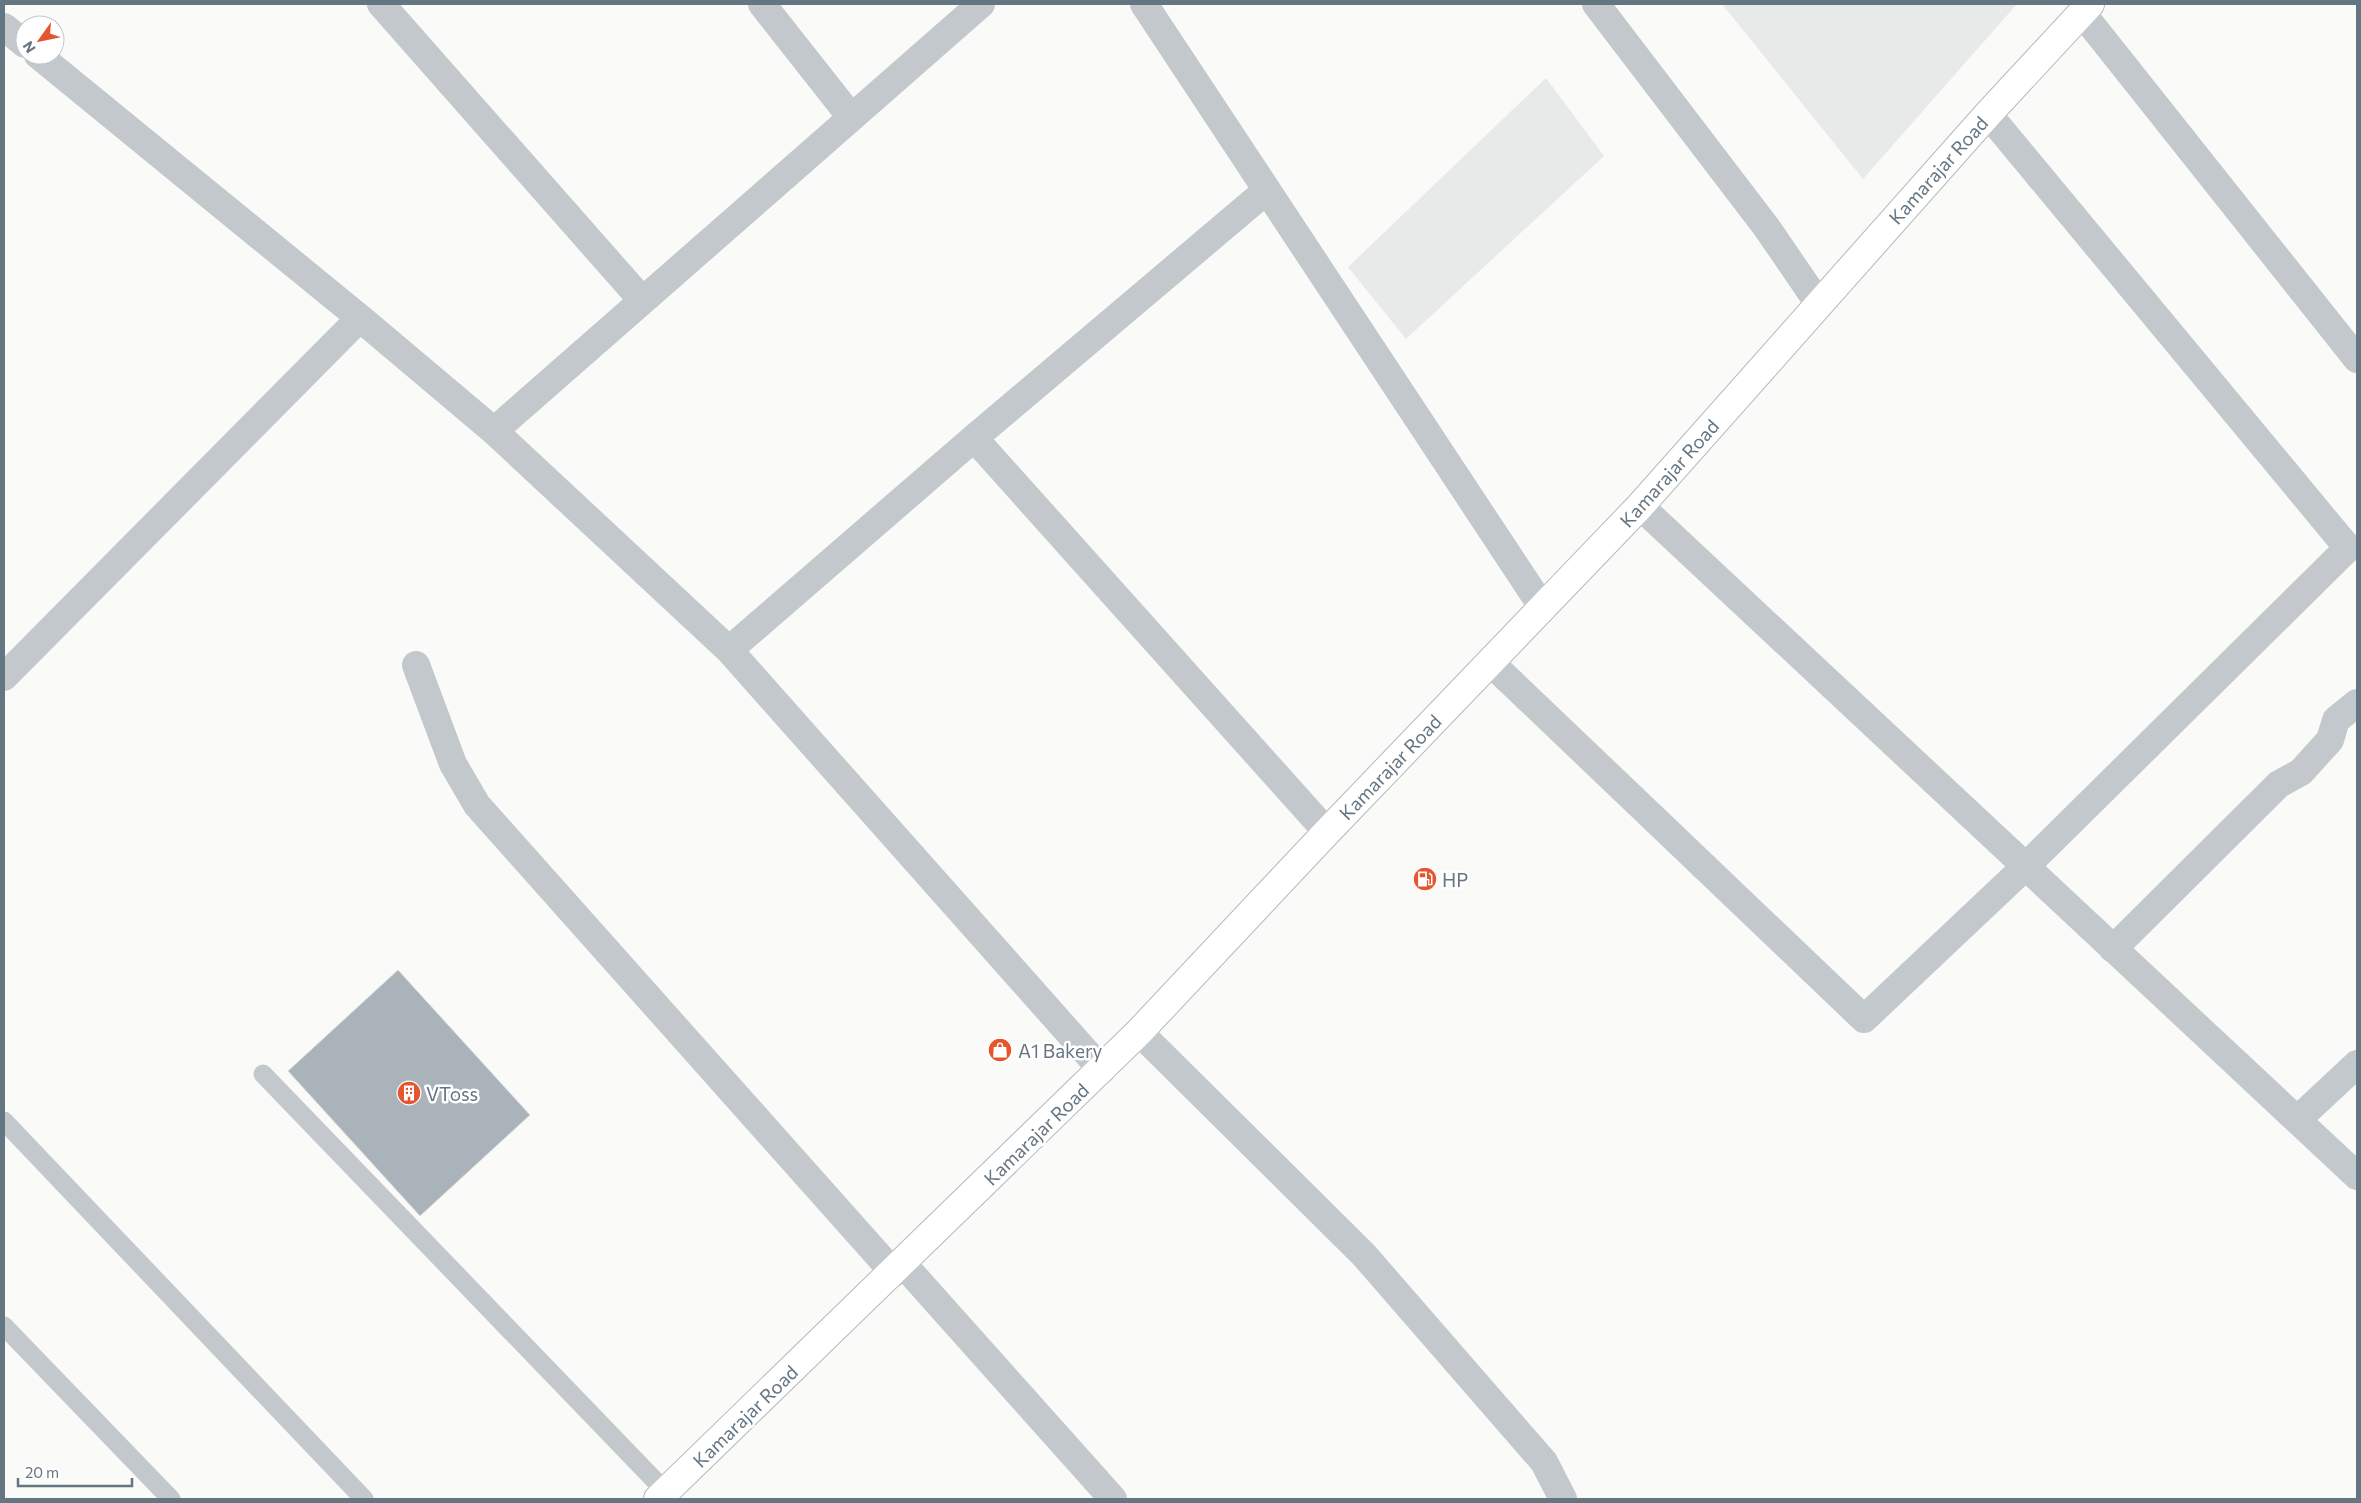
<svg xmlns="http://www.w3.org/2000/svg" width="2361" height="1503" font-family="Commissioner,sans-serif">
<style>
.built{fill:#e8e9e9}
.building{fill:#aab3b9;stroke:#dcdcda}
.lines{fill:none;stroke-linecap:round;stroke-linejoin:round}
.secondary-casing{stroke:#b3babf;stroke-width:30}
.lane{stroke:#c3c8cc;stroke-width:19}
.street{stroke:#c3c8cc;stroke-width:28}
.secondary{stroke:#fff;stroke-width:28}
.labels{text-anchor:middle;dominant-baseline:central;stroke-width:5;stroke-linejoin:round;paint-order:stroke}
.street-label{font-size:19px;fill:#657683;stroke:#fff}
.poi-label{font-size:19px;fill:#657683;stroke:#fff;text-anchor:start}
</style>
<rect width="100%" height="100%" fill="#fafaf8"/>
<path class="built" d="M1722,4H2017L1863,179Z
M1546,78L1604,156L1406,339L1348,267Z"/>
<path class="building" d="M398,970L530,1115L420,1216L288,1071Z"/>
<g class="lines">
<g class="secondary-casing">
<path id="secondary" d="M658,1499L1139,1032L1327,832L1640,506L1988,114L2090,4"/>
</g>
<path class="lane" d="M263,1074L666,1492
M4,1121L364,1499
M4,1326L171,1499"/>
<path class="street" d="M381,4L642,300
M762,4L851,117
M1144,4L1543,608
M1596,4L1767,228L1819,304
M2082,13L2357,359
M4,27L25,44
M38,55L360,318
M494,431L729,650L1102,1070
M974,438L1327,832
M1640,506L2357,1176
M729,650L974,438L1266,191
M1491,663L1864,1019L2025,867L2348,548L1988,114
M416,665L453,764L477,805L894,1273
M4,677L360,318L494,431L981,4
M2113,949L2279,784L2301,772L2330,740L2336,720L2357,703
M1139,1032L1364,1255L1544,1462L1563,1499
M2297,1120L2357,1064
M903,1264L1113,1499"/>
<use href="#secondary" class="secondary"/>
</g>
<defs>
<g id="fuel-disc" transform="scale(1.25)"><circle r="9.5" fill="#e4572e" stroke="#fff"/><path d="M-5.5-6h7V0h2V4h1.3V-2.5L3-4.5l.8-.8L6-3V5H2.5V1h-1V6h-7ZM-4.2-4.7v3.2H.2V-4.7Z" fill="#fff"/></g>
<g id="shop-disc" transform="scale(1.25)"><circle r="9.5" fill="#e4572e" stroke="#fff"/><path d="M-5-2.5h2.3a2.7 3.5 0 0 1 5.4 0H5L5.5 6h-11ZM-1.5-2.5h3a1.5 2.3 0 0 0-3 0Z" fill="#fff"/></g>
<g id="building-disc" transform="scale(1.25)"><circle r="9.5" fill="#e4572e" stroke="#fff"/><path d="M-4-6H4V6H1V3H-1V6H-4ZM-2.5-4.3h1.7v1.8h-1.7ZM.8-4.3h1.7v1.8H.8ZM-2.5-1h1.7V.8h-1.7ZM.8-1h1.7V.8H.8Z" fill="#fff"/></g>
</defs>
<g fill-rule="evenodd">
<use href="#fuel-disc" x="1425" y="879"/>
<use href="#shop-disc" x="1000" y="1050"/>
<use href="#building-disc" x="409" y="1093"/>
</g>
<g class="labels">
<g class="street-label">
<text transform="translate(1938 170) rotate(-48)">Kamarajar Road</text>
<text transform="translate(1669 473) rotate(-48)">Kamarajar Road</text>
<text transform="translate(1390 767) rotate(-46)">Kamarajar Road</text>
<text transform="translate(1036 1134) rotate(-44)">Kamarajar Road</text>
<text transform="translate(745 1416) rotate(-44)">Kamarajar Road</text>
</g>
<g class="poi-label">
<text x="1442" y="879">HP</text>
<text x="1018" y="1050">A1 Bakery</text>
<text x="426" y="1093">VToss</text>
</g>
</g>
<rect width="2361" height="1503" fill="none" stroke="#657683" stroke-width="10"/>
<g transform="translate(40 40) rotate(237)"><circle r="24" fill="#ffffff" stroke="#c1c8cd"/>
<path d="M0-4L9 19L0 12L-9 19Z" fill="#e4572e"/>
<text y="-8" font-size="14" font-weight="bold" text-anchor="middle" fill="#657683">N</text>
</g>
<path d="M18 1478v8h114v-8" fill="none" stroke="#657683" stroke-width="2.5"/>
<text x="25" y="1478" font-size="15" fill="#657683" stroke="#ffffff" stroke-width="4" paint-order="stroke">20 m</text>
</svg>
